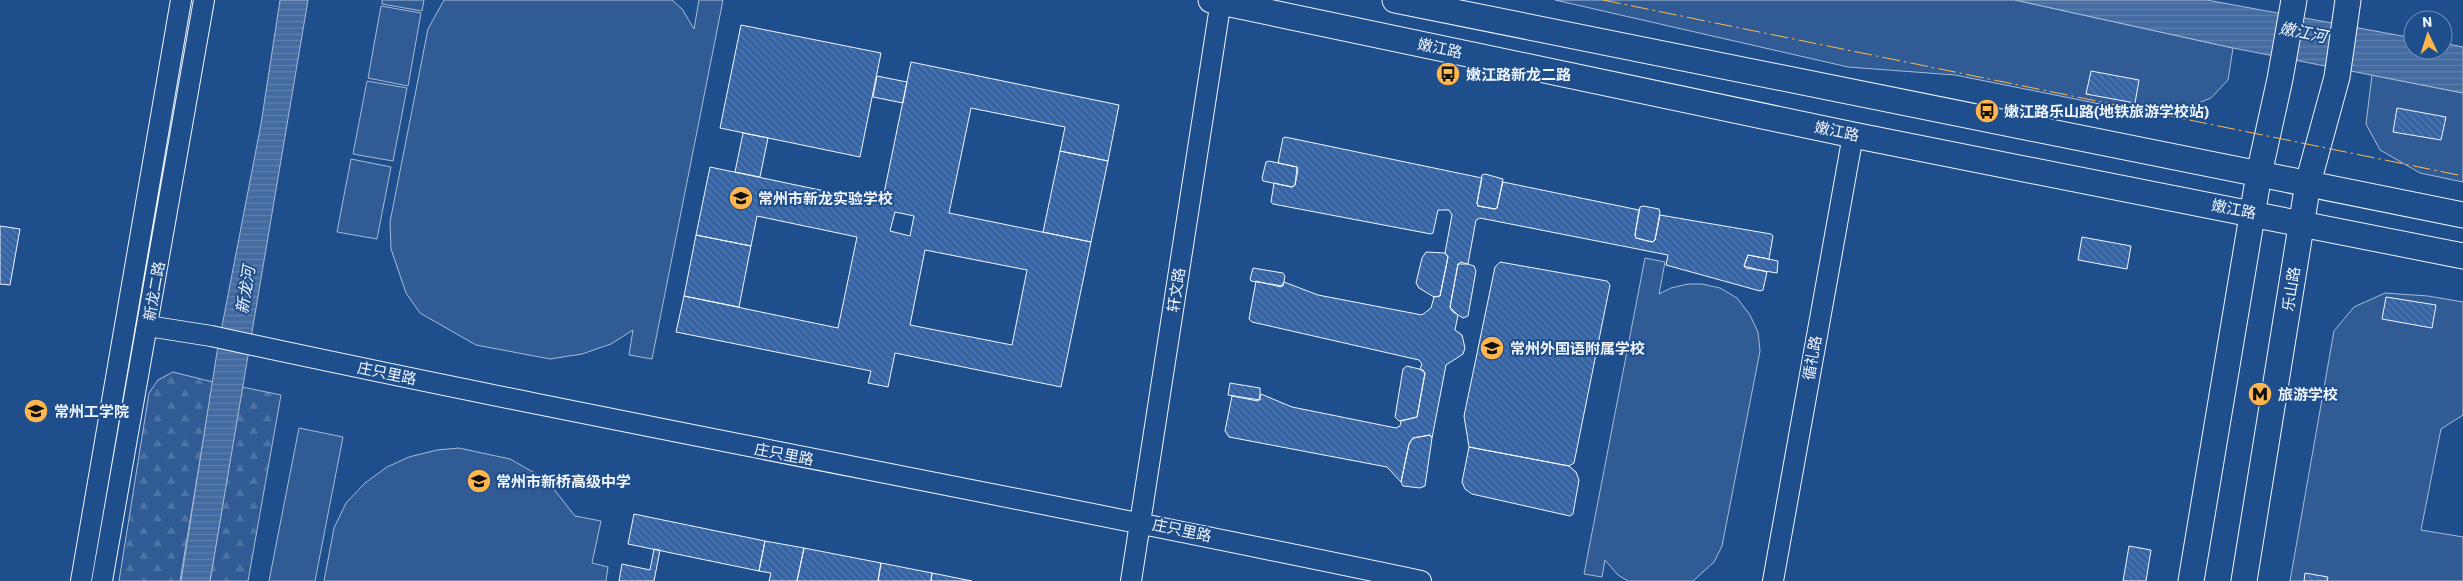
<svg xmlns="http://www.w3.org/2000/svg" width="2463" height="581" font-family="'IBM Plex Sans','Noto Sans SC',sans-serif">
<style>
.forest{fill:url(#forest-firs);stroke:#a8bbd7}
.built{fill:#305b95;stroke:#a8bbd7}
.water{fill:url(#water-rules);stroke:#a8bbd7}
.building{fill:url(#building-back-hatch);stroke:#f2f6ff;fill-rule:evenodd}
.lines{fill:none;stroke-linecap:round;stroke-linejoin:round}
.minor-casing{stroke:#f2f6ff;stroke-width:22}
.major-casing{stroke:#f2f6ff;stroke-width:27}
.minor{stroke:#1f4e8c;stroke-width:20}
.major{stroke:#1f4e8c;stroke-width:25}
.power{stroke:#ffb74d;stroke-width:1;stroke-dasharray:18 4 2.5 4;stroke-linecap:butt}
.labels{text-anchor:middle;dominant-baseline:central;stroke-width:4;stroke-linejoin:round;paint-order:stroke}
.street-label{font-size:15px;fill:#f2f6ff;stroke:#1f4e8c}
.poi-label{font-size:15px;font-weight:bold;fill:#f2f6ff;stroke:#1f4e8c;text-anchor:start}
.water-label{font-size:16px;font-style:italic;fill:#f2f6ff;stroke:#1f4e8c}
</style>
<defs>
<pattern id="forest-firs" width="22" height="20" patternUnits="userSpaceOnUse" patternTransform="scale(1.25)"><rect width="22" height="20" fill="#305b95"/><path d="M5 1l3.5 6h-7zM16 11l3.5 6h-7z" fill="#4e73a5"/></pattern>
<pattern id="water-rules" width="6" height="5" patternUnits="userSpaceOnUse" patternTransform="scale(1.25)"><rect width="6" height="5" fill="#446ba0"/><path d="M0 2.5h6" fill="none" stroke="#5f81ae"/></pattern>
<pattern id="building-back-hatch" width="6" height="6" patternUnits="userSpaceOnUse" patternTransform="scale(1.25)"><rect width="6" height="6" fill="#3563a3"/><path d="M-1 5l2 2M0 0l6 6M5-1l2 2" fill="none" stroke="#537ab1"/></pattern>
</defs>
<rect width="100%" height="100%" fill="#1f4e8c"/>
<path class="forest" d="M173,372L213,382L180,581H119L149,393L158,380Z
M242,387L281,395L248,581H210Z"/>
<path class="built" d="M382,0H424L422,11L382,4Z
M444,0H672L682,9L694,29L699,0H723L652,359L629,355L633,330L611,344L582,354L550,359L476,345L420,313L406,293L391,249L390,222L428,29Z
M1555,0H2015L2233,48L2228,80L2211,98L2183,109L2145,113L1955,75L1848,67Z
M381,6L421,13L408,86L368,78Z
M2372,75L2463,93V182L2420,173L2380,150L2366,124Z
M367,81L407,88L393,161L353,154Z
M351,159L391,167L377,239L337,232Z
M1645,258L1665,262L1659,294L1671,288L1688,284H1702L1720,288L1737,298L1750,315L1758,332L1760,351L1722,546L1714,562L1693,581H1628L1618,575L1605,560L1602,577L1584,574Z
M2385,293L2428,296L2463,302V415L2441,429L2421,530L2463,537V581H2290L2334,331L2354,307Z
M299,428L343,437L328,514L315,581H269Z
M459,448L510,459L533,472L553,488L575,516L601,521L592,563L608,567L606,581H324L334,528L346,503L365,483L387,467L409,457L437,450Z"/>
<path class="water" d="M280,0H308L210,581H181L217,352L261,124Z
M2015,0H2207L2413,38V50H2443V43L2463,47V93L2233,48Z"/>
<path class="building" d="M741,25L881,53L860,157L720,128Z
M911,62L1119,105L1108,161L1060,151L1065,127L971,108L949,213L1091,242L1061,387L895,353L888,387L868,383L871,371L676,332L684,296L838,328L857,237L757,216L751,246L696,235L710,167L882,203ZM895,212L914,216L910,236L890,231ZM925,250L1027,270L1012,345L910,325Z
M2091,71L2139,80L2135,103L2086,94Z
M877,76L907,82L903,103L873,97Z
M2397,108L2446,117L2441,140L2393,132Z
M743,133L768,138L760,177L735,172Z
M1285,137L1482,178L1477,203L1478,206L1495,209L1497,208L1503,182L1639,210L1635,235L1636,238L1652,242L1655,240L1660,215L1771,234L1773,236L1769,259L1748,255L1744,266L1767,272L1763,290L1760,291L1666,265L1668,255L1480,218L1476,220L1468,264H1458L1450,307L1458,315L1455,330L1462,335L1465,348L1463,354L1446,365L1432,438L1430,435L1413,438L1409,444L1401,482L1387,467L1229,437L1225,431L1232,396L1258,401L1261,394L1292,407L1396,428L1400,426L1401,421L1417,417L1425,373L1420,369L1422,364L1419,360L1252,322L1249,319L1256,281L1281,287L1284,282L1318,295L1422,315L1431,308L1434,297L1440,296L1448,257L1445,253L1452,215L1449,210H1438L1433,233L1431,234L1273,204L1271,202L1274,183L1292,187L1295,185L1298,170L1297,167L1278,163L1283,138Z
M1060,151L1108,161L1091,242L1043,232Z
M1269,161L1297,167L1295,185L1292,187L1263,181L1262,178L1266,162Z
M1485,174L1503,179L1497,208L1495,209L1478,206L1477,203L1482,175Z
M1643,206L1659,209L1660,212L1655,240L1652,242L1636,238L1635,235L1640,207Z
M0,226L20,229L10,285L0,284Z
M696,235L751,246L739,307L684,296Z
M2082,237L2131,246L2127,269L2078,260Z
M1426,252L1445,253L1448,257L1440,296L1434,297L1419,288L1416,283L1422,258Z
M1748,255L1778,261L1777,273L1746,268L1744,266Z
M1461,262L1474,266L1476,271L1468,316L1463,318L1452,311L1450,307L1458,264Z
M1500,262L1607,281L1610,285L1574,463L1569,466L1469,447L1464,416L1495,267Z
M1253,268L1283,273L1285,276L1283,286L1251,281L1250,279Z
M2386,297L2436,305L2432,328L2382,319Z
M1407,366L1423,370L1425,373L1417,417L1399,421L1395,417L1403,369Z
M1230,383L1260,388V400L1228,395Z
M1430,435L1432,438L1425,486L1420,488L1403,486L1401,482L1409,444L1413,438Z
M1469,447L1569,466L1576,472L1579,480L1573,514L1570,516L1472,494L1465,489L1462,482Z
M634,514L765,541L759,571L628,544Z
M765,541L804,548L797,581H769L771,573L759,571Z
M2129,546L2151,550L2146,581H2123Z
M804,548L881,563L878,581H797Z
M654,549L660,550L654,581H619L622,564L650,570Z
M881,563L932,573L931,581H878Z
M932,573L972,581H931Z
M2305,573L2328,577L2327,581H2304Z"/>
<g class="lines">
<g class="minor-casing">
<path id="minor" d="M148,326L211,336C613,423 1018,496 1421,581
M81,581L181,0
M102,581L204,0
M1131,581L1221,0
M1773,581L1853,135"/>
</g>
<g class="major-casing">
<path id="major" d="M1211,0L1853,135L2463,256
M1395,0L2463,215
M2191,581L2259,174L2280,79L2294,0
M2244,581L2308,183L2337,77L2348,0"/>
</g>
<use href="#minor" class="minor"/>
<use href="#major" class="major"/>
<path class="power" d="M1603,0L2463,176"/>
</g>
<defs>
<g id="bus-disc" transform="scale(1.25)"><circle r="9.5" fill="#ffb74d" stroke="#1f4e8c"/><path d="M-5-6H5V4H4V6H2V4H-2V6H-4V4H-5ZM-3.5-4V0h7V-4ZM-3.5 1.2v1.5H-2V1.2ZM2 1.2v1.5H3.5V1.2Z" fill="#111"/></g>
<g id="school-disc" transform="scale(1.25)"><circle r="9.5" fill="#ffb74d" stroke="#1f4e8c"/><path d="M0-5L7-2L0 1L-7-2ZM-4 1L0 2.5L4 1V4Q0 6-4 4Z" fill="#111"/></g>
<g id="metro-disc" transform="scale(1.25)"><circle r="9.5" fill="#ffb74d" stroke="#1f4e8c"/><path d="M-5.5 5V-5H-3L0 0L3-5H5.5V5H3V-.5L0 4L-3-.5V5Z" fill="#111"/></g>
<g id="university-disc" transform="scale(1.25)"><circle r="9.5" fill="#ffb74d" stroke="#1f4e8c"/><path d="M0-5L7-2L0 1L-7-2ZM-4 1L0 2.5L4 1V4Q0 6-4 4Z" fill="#111"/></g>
</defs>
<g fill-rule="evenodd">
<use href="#bus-disc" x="1448" y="74"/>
<use href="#bus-disc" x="1987" y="111"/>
<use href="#school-disc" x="741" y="198"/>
<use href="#school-disc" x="1492" y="348"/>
<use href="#metro-disc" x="2260" y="394"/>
<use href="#university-disc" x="36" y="411"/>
<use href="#school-disc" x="479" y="481"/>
</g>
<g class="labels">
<g class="street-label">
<text transform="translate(1440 48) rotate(12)">嫩江路</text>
<text transform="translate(1837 131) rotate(12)">嫩江路</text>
<text transform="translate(2234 209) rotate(11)">嫩江路</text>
<text transform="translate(2291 289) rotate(-81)">乐山路</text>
<text transform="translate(1176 290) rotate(-81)">轩文路</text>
<text transform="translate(154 291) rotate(-80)">新龙二路</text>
<text transform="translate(1812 358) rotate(-80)">循礼路</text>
<text transform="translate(387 373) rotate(12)">庄只里路</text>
<text transform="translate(784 454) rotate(11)">庄只里路</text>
<text transform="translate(1182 530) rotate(12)">庄只里路</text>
</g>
<g class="poi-label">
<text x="1466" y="74">嫩江路新龙二路</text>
<text x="2004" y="111">嫩江路乐山路(地铁旅游学校站)</text>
<text x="758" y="198">常州市新龙实验学校</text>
<text x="1510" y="348">常州外国语附属学校</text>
<text x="2278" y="394">旅游学校</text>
<text x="54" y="411">常州工学院</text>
<text x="496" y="481">常州市新桥高级中学</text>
</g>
<g class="water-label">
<text transform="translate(2303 32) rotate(11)">嫩江河</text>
<text transform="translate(245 290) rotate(-81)">新龙河</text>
</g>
</g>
<g transform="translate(2428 35) rotate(356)"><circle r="24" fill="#1f4e8c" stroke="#7391ba"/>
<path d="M0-4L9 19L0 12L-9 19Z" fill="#ffb74d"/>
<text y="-8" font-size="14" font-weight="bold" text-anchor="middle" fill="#f2f6ff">N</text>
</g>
</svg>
